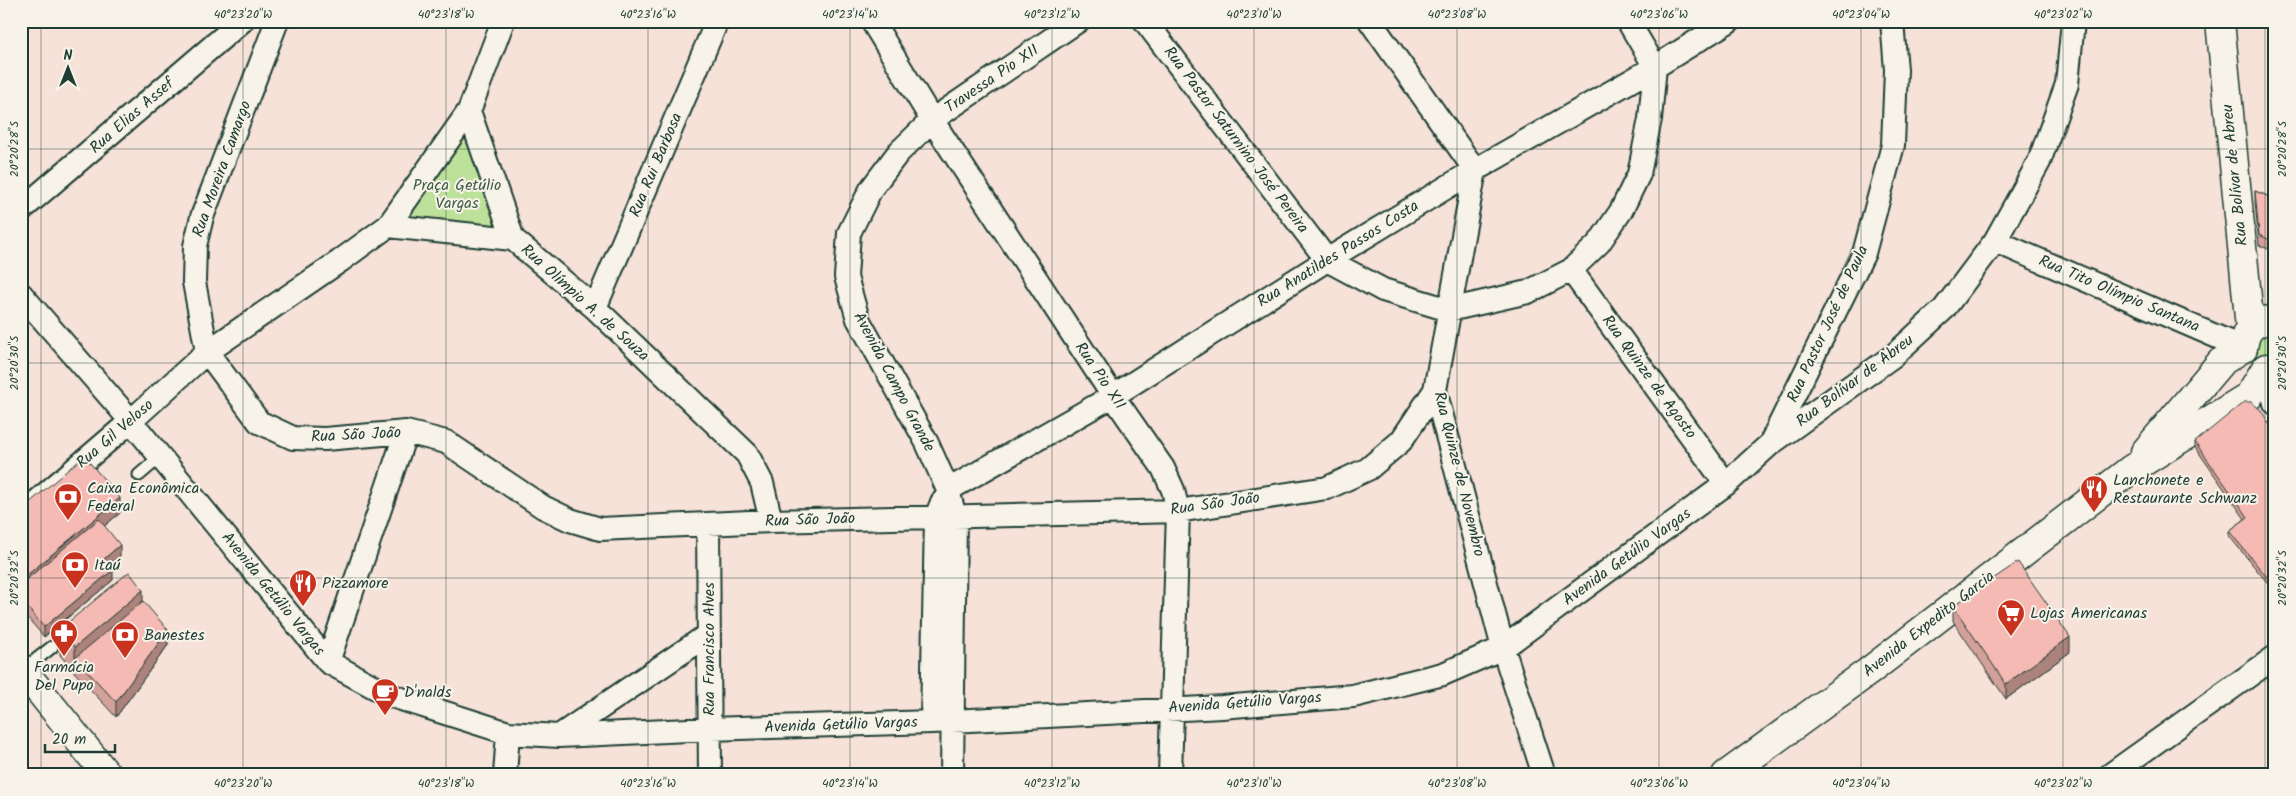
<svg xmlns="http://www.w3.org/2000/svg" width="2296" height="796" font-family="Kalam,sans-serif">
<style>
.green{fill:#bde09a;stroke:#6e8e67}
.lines{fill:none;stroke-linecap:round;stroke-linejoin:round}
.service-casing{stroke:#1f3d34;stroke-width:15}
.minor-casing{stroke:#1f3d34;stroke-width:26}
.secondary-casing{stroke:#1f3d34;stroke-width:31}
.service{stroke:#f7f3e8;stroke-width:11}
.minor{stroke:#f7f3e8;stroke-width:22}
.secondary{stroke:#f7f3e8;stroke-width:28}
.wall{fill:#d3a09a;stroke:#1f3d34}
.shaded-wall{fill:#ac827d;stroke:#1f3d34}
.building{fill:#f5bab3;stroke:#1f3d34}
.ticks{fill:none;stroke:#1f3d34;stroke-width:1;stroke-opacity:0.45}
.labels{text-anchor:middle;dominant-baseline:central;stroke-width:4;stroke-linejoin:round;paint-order:stroke}
.street-label{font-size:16px;fill:#1f3d34;stroke:#f7f3e8}
.park-label{font-size:16px;fill:#3f5e48;stroke:#f7f3e8}
.poi-label{font-size:16px;fill:#1f3d34;stroke:#f7f3e8;text-anchor:start}
.neatline{fill:none;stroke:#1f3d34;stroke-width:2}
.ticks-label{font-size:12px;text-anchor:middle;fill:#1f3d34}
</style>
<rect width="100%" height="100%" fill="#f6e2d8"/>
<filter id="ink" filterUnits="userSpaceOnUse"><feTurbulence type="fractalNoise" baseFrequency=".02" numOctaves="2"/><feDisplacementMap in="SourceGraphic" scale="10" xChannelSelector="R" yChannelSelector="G"/><feConvolveMatrix kernelMatrix="1 2 1 2 8 2 1 2 1" color-interpolation-filters="sRGB"/></filter>
<g filter="url(#ink)">
<path class="green" d="M469,111L513,239L388,226Z
M2275,321V367C2250,364 2251,363 2244,340Z"/>
<g class="lines">
<g class="service-casing">
<path id="service" d="M139,475L160,457
M23,670L52,647"/>
</g>
<g class="minor-casing">
<path id="minor" d="M277,21L202,217L195,246L194,282L207,352L259,422L293,438L325,439L406,432L446,442L543,507L570,520L600,529L771,521L1178,511L1327,488L1368,469L1401,441L1435,390
M872,21L932,120L1113,396L1163,468L1173,490L1178,511L1170,775
M1145,21L1327,260L1383,290L1449,310L1528,292L1571,270L1599,243L1621,211L1639,174L1650,119L1655,67L1628,21
M1370,21L1475,170L1435,390L1503,648L1544,775
M469,111L513,239
M21,210L242,21
M388,226L513,239L595,308L747,454L762,483L771,521
M1995,241L2243,348
M1571,270L1726,484
M21,294L131,421L328,662L389,695L508,733L559,736L710,729L932,722L1222,707L1353,696L1443,674L1503,648L1726,484L1769,445L1893,356L1944,309L1995,241L2039,162L2067,84L2073,21
M595,308L717,21
M2266,368L2275,403
M1771,442L1864,253L1893,145L1896,70L1892,21
M948,490L1113,396L1327,260L1475,170L1655,67L1729,21
M21,515L131,421L207,352L340,261L388,226L469,111L503,21
M708,524L710,775
M328,662L406,432
M932,722L936,517L942,502
M559,736L709,634
M505,775L508,733
M952,775L955,517L948,490L927,443L858,319L846,277L849,233L871,189L898,153L932,120L1078,21
M2110,775L2275,657"/>
</g>
<g class="secondary-casing">
<path id="secondary" d="M2220,21L2250,328
M2244,343C2246,327 2259,318 2275,321
M2145,452L2221,362L2243,348
M21,668L107,775
M1726,775L1868,672L2130,470L2249,396L2266,368"/>
</g>
<use href="#service" class="service"/>
<use href="#minor" class="minor"/>
<use href="#secondary" class="secondary"/>
</g>
<path class="wall" d="M2255,191L2275,199V252L2259,245L2255,202Z
M2195,442L2275,444V592L2229,536V531L2245,519L2195,447Z
M21,510L120,513L104,526L120,556L109,565L113,580L44,637L21,610Z
M143,601L168,645L116,717L75,673L60,655V629Z
M1953,606L2070,652L2006,699L1953,621Z"/>
<path class="shaded-wall" d="M120,498V513L21,595V580Z
M120,545V556L104,569V559Z
M113,570V580L44,637V627Z
M143,590V616L75,658V647Z
M168,630V645L116,717V702Z
M2070,637V652L2006,699V684Z"/>
<path class="building" d="M2255,191L2275,199V242L2259,235Z
M2244,402H2251L2261,410L2271,427L2275,444V587L2229,531L2248,517L2195,442Z
M84,456L120,498L21,580V510Z
M99,519L120,545L104,559L113,570L44,627L21,600V584Z
M2018,562L2070,637L2006,684L1953,606Z
M129,572L143,590L75,647L60,629Z
M143,601L168,630L116,702L75,658Z"/>
</g>
<path class="ticks" d="M41,21V775M243,21V775M446,21V775M648,21V775M850,21V775M1052,21V775M1254,21V775M1457,21V775M1659,21V775M1861,21V775M2063,21V775M2265,21V775M21,149H2275M21,363H2275M21,578H2275"/>
<defs>
<g id="restaurant-pin" transform="scale(1.4375)"><path d="M0 17L-7.5 6A9.5 9.5 0 1 1 7.5 6Z" fill="#c8321e" stroke="#f7f3e8"/><path d="M-5-6h1v4h1v-4h1v4h1v-4h1v5L-1.5 .5V6h-2V.5L-5-1ZM5-6V6H3V1.5H1.5Q1.5-4 5-6Z" fill="#fff"/></g>
<g id="bank-pin" transform="scale(1.4375)"><path d="M0 17L-7.5 6A9.5 9.5 0 1 1 7.5 6Z" fill="#c8321e" stroke="#f7f3e8"/><path d="M-6-4H6V4H-6ZM0-2.3a2.3 2.3 0 1 0 0 4.6a2.3 2.3 0 1 0 0-4.6Z" fill="#fff"/></g>
<g id="supermarket-pin" transform="scale(1.4375)"><path d="M0 17L-7.5 6A9.5 9.5 0 1 1 7.5 6Z" fill="#c8321e" stroke="#f7f3e8"/><path d="M-6-5.5h2.5l.6 2H6L4.5 2H-2.5L-4.4-4H-6ZM-1.5 3.2a1.3 1.3 0 1 0 .1 0ZM3 3.2a1.3 1.3 0 1 0 .1 0Z" fill="#fff"/></g>
<g id="pharmacy-pin" transform="scale(1.4375)"><path d="M0 17L-7.5 6A9.5 9.5 0 1 1 7.5 6Z" fill="#c8321e" stroke="#f7f3e8"/><path d="M-2-6h4v4h4v4h-4v4h-4v-4h-4v-4h4Z" fill="#fff"/></g>
<g id="cafe-pin" transform="scale(1.4375)"><path d="M0 17L-7.5 6A9.5 9.5 0 1 1 7.5 6Z" fill="#c8321e" stroke="#f7f3e8"/><path d="M-5.5-4.5H6V0H3Q3 3.5 0 3.5H-2.5Q-5.5 3.5-5.5 0ZM3-3.2v2h1.7v-2ZM-6 4.5H4V6H-6Z" fill="#fff"/></g>
</defs>
<g fill-rule="evenodd">
<use href="#restaurant-pin" x="2094" y="489"/>
<use href="#bank-pin" x="68" y="497"/>
<use href="#bank-pin" x="75" y="565"/>
<use href="#restaurant-pin" x="303" y="583"/>
<use href="#supermarket-pin" x="2011" y="613"/>
<use href="#pharmacy-pin" x="64" y="633"/>
<use href="#bank-pin" x="125" y="635"/>
<use href="#cafe-pin" x="385" y="692"/>
</g>
<g class="labels">
<g class="street-label">
<text transform="translate(992 79) rotate(-34)">Travessa Pio XII</text>
<text transform="translate(132 116) rotate(-41)">Rua Elias Assef</text>
<text transform="translate(1236 140) rotate(53)">Rua Pastor Saturnino José Pereira</text>
<text transform="translate(656 165) rotate(-67)">Rua Rui Barbosa</text>
<text transform="translate(222 169) rotate(-70)">Rua Moreira Camargo</text>
<text transform="translate(2235 175) rotate(-96)">Rua Bolívar de Abreu</text>
<text transform="translate(1338 254) rotate(-32)">Rua Anatildes Passos Costa</text>
<text transform="translate(2119 294) rotate(23)">Rua Tito Olímpio Santana</text>
<text transform="translate(585 303) rotate(42)">Rua Olímpio A. de Souza</text>
<text transform="translate(1828 324) rotate(-65)">Rua Pastor José de Paula</text>
<text transform="translate(1100 376) rotate(56)">Rua Pio XII</text>
<text transform="translate(1649 377) rotate(54)">Rua Quinze de Agosto</text>
<text transform="translate(1855 381) rotate(-37)">Rua Bolívar de Abreu</text>
<text transform="translate(894 382) rotate(62)">Avenida Campo Grande</text>
<text transform="translate(115 434) rotate(-41)">Rua Gil Veloso</text>
<text transform="translate(356 435) rotate(-3)">Rua São João</text>
<text transform="translate(1459 474) rotate(76)">Rua Quinze de Novembro</text>
<text transform="translate(1215 504) rotate(-8)">Rua São João</text>
<text transform="translate(810 520) rotate(-2)">Rua São João</text>
<text transform="translate(1627 557) rotate(-36)">Avenida Getúlio Vargas</text>
<text transform="translate(273 594) rotate(51)">Avenida Getúlio Vargas</text>
<text transform="translate(1929 624) rotate(-38)">Avenida Expedito Garcia</text>
<text transform="translate(709 649) rotate(-90)">Rua Francisco Alves</text>
<text transform="translate(1245 703) rotate(-4)">Avenida Getúlio Vargas</text>
<text transform="translate(841 725) rotate(-2)">Avenida Getúlio Vargas</text>
</g>
<g class="park-label">
<text x="457" y="185">Praça Getúlio<tspan x="457" dy="18">Vargas</tspan></text>
</g>
<g class="poi-label">
<text x="2113" y="480">Lanchonete e<tspan x="2113" dy="18">Restaurante Schwanz</tspan></text>
<text x="87" y="488">Caixa Econômica<tspan x="87" dy="18">Federal</tspan></text>
<text x="94" y="565">Itaú</text>
<text x="322" y="583">Pizzamore</text>
<text x="2030" y="613">Lojas Americanas</text>
<text x="144" y="635">Banestes</text>
<text x="64" y="667" text-anchor="middle">Farmácia<tspan x="64" dy="18">Del Pupo</tspan></text>
<text x="404" y="692">D'nalds</text>
</g>
</g>
<rect width="2296" height="796" fill="none" stroke="#f7f3e8" stroke-width="55"/>
<g transform="translate(68 68)" stroke="#f7f3e8" stroke-width="4" paint-order="stroke">
<path d="M0-4L9 19L0 12L-9 19Z" fill="#1f3d34"/>
<text y="-8" font-size="14" font-weight="bold" text-anchor="middle" fill="#1f3d34">N</text>
</g>
<path d="M45 744v8h70v-8" fill="none" stroke="#1f3d34" stroke-width="2.5"/>
<text x="52" y="744" font-size="15" fill="#1f3d34" stroke="#f7f3e8" stroke-width="4" paint-order="stroke">20 m</text>
<rect x="28" y="28" width="2240" height="740" class="neatline"/>
<g class="ticks-label">
<text x="243" y="18">40°23'20"W</text>
<text x="446" y="18">40°23'18"W</text>
<text x="648" y="18">40°23'16"W</text>
<text x="850" y="18">40°23'14"W</text>
<text x="1052" y="18">40°23'12"W</text>
<text x="1254" y="18">40°23'10"W</text>
<text x="1457" y="18">40°23'08"W</text>
<text x="1659" y="18">40°23'06"W</text>
<text x="1861" y="18">40°23'04"W</text>
<text x="2063" y="18">40°23'02"W</text>
<text transform="translate(14 149) rotate(-90)" y="4">20°20'28"S</text>
<text transform="translate(2282 149) rotate(-90)" y="4">20°20'28"S</text>
<text transform="translate(14 363) rotate(-90)" y="4">20°20'30"S</text>
<text transform="translate(2282 363) rotate(-90)" y="4">20°20'30"S</text>
<text transform="translate(14 578) rotate(-90)" y="4">20°20'32"S</text>
<text transform="translate(2282 578) rotate(-90)" y="4">20°20'32"S</text>
<text x="243" y="787">40°23'20"W</text>
<text x="446" y="787">40°23'18"W</text>
<text x="648" y="787">40°23'16"W</text>
<text x="850" y="787">40°23'14"W</text>
<text x="1052" y="787">40°23'12"W</text>
<text x="1254" y="787">40°23'10"W</text>
<text x="1457" y="787">40°23'08"W</text>
<text x="1659" y="787">40°23'06"W</text>
<text x="1861" y="787">40°23'04"W</text>
<text x="2063" y="787">40°23'02"W</text>
</g>
</svg>
